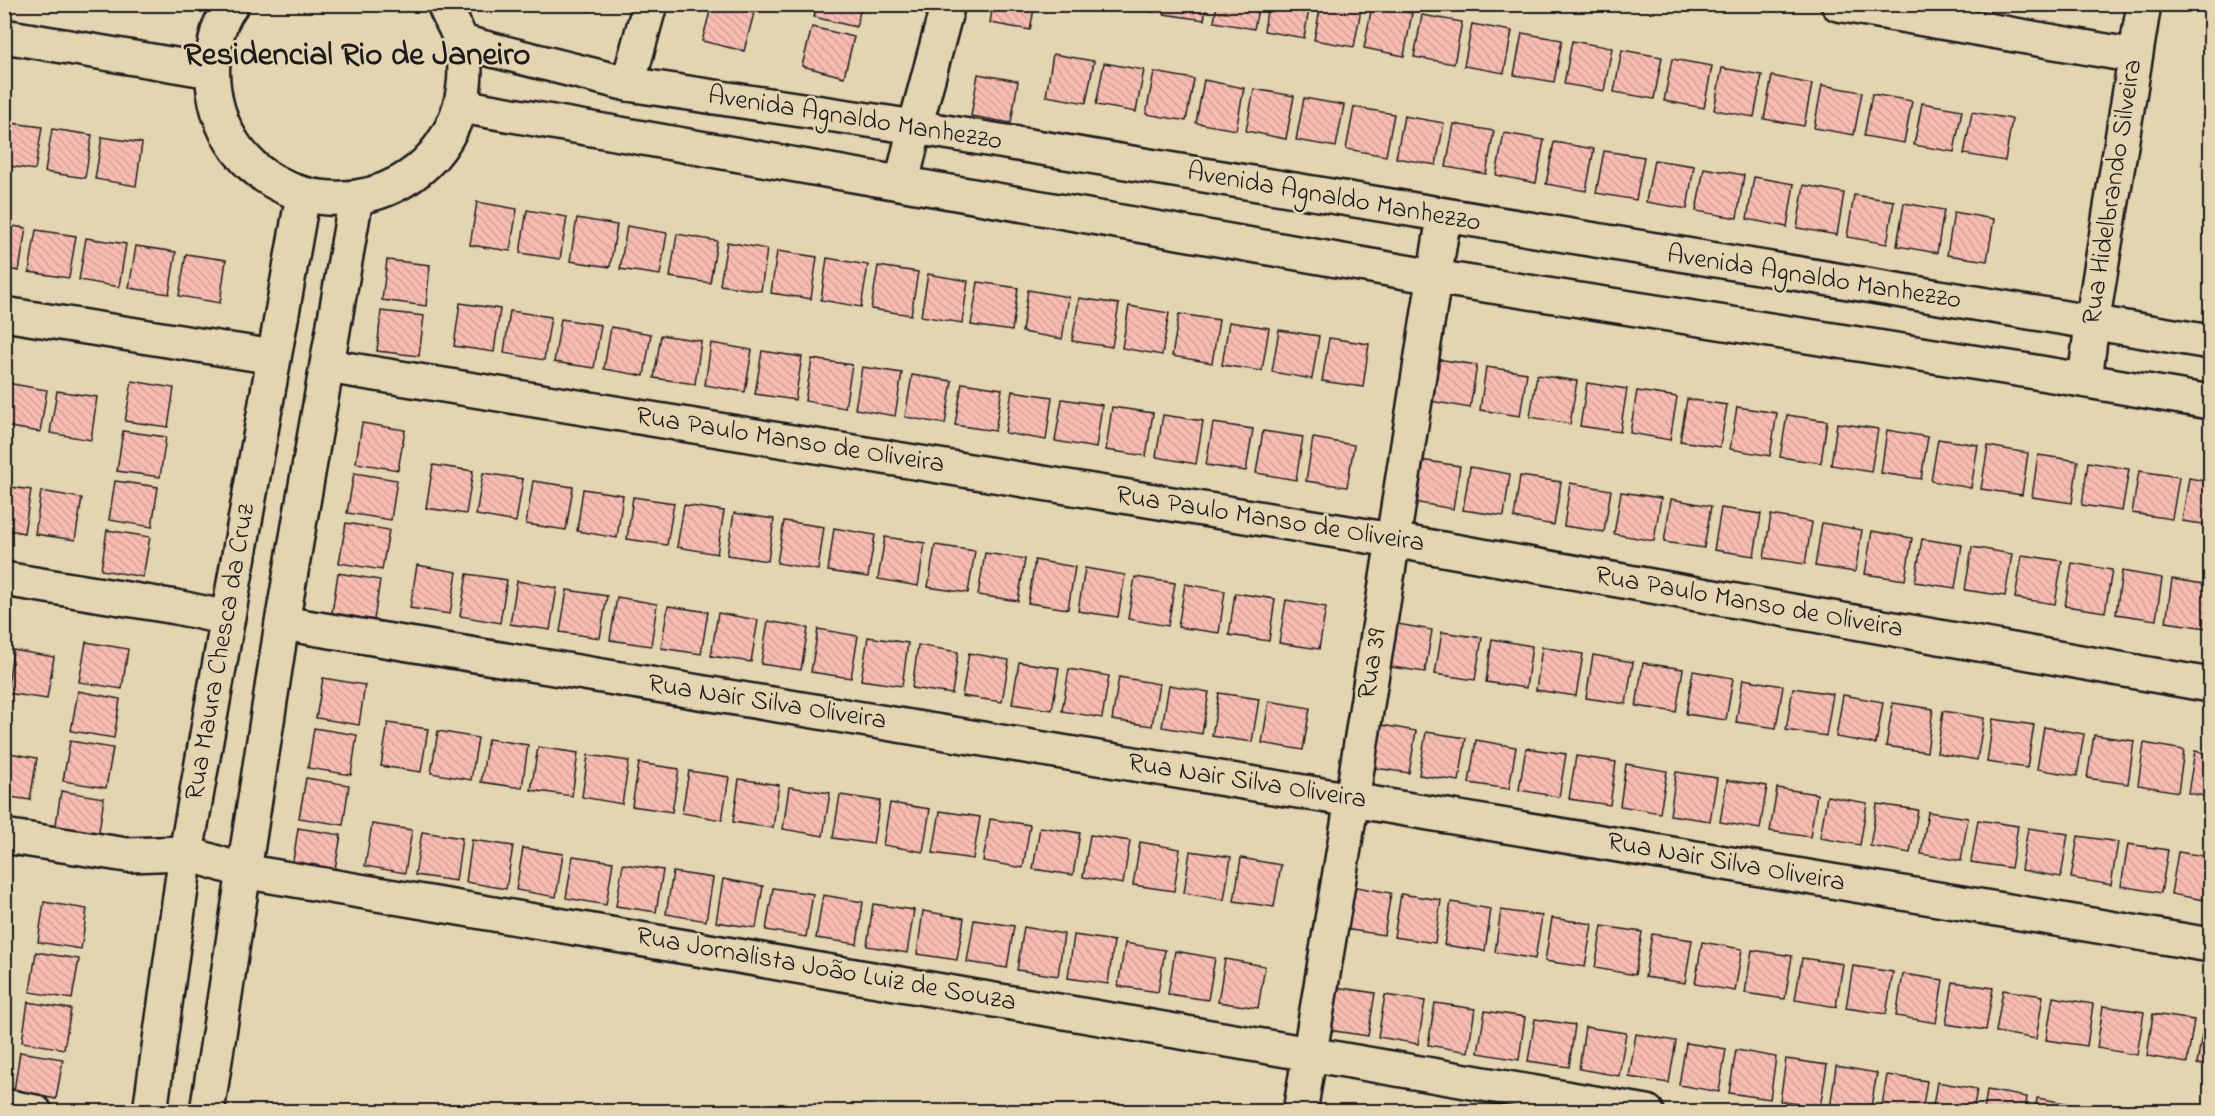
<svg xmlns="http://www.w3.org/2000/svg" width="2215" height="1116" font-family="'Indie Flower',sans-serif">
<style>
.building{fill:url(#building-back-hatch);stroke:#1c1c1c;stroke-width:1.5}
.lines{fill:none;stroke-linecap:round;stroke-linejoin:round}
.minor-casing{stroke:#1c1c1c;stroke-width:38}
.tertiary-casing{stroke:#1c1c1c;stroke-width:38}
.minor{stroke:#e5d4b1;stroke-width:33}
.tertiary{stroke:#e5d4b1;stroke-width:33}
.labels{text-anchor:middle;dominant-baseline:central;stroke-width:5;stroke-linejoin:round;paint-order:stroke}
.street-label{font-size:27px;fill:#1c1c1c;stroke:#e5d4b1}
.district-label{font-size:33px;font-weight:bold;fill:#1c1c1c;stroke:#e5d4b1}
</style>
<defs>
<pattern id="building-back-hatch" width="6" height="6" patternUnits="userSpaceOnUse" patternTransform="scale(1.5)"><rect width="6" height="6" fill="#f7bcb1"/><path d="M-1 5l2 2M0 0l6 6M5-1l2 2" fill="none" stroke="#d3a198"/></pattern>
</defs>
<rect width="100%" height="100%" fill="#e5d4b1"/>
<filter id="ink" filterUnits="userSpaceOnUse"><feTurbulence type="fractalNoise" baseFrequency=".0167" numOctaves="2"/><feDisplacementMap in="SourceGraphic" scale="12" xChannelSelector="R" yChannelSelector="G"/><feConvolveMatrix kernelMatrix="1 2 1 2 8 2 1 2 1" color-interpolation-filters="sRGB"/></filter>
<g filter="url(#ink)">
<path class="building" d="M565,4H592L590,11Z
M712,4H723L754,13L744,51L702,41Z
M817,4H862L856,27L814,17Z
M993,4H1035L1030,30L990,23Z
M1114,4H1155L1154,12Z
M1165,4H1207L1204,20L1164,14Z
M1217,4H1259L1254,29L1214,22Z
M1268,4H1310L1304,38L1264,31Z
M1321,4H1362L1354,47L1314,40Z
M1372,6L1412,13L1404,56L1364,48Z
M1422,15L1462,22L1454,64L1414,57Z
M1472,24L1512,31L1504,73L1464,66Z
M812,27L854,37L844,77L802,66Z
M1522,33L1562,40L1554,82L1514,75Z
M1572,41L1612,48L1604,91L1564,84Z
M1622,50L1662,57L1654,99L1614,92Z
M1053,54L1094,61L1086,103L1046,96Z
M1672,59L1712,66L1704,108L1664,101Z
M1104,63L1144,70L1136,112L1096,105Z
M1722,68L1762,75L1754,117L1714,110Z
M1154,72L1194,79L1186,121L1146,114Z
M978,74L1018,81L1011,123L971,116Z
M1772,76L1812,84L1804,126L1764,119Z
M1204,80L1244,88L1236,130L1196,123Z
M1822,85L1862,92L1854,135L1814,128Z
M1254,89L1294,96L1286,139L1246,131Z
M1872,94L1912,101L1904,143L1864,136Z
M1304,98L1344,105L1336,147L1296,140Z
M1922,103L1962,110L1954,152L1914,145Z
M1354,107L1394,114L1386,156L1346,149Z
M1972,112L2012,119L2005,161L1964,154Z
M1404,116L1444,123L1436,165L1396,158Z
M4,122L42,127L35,170L4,165Z
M1454,124L1494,131L1486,174L1446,167Z
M52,129L92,135L85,178L45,172Z
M1504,133L1544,140L1536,183L1496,175Z
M102,137L142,143L136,186L95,179Z
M1554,142L1594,149L1586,191L1546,184Z
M1604,151L1644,157L1636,200L1596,193Z
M1654,160L1694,166L1687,209L1646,202Z
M1704,168L1744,175L1737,218L1696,211Z
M1754,177L1794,184L1787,227L1747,219Z
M1804,185L1844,193L1837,235L1797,228Z
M1854,195L1894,201L1887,244L1847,237Z
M477,202L517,209L510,251L470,245Z
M1904,203L1944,210L1937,253L1897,246Z
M527,210L567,217L560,259L520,253Z
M1954,212L1994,219L1987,261L1947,255Z
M577,218L617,225L610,267L570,261Z
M4,225L26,228L19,271L4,268Z
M627,226L667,233L660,275L620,269Z
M36,230L76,236L69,278L29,272Z
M677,234L717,241L710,283L670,277Z
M86,238L126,244L119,287L79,280Z
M727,242L767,249L761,291L720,285Z
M136,246L176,252L169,294L129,288Z
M777,251L817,257L811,299L771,293Z
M186,254L226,260L220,303L179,296Z
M827,258L868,265L861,307L821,300Z
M387,260L430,265L426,306L382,300Z
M878,266L918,272L911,315L871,309Z
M928,274L968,281L962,323L921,316Z
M978,282L1018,288L1012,331L971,325Z
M1028,290L1069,297L1062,339L1022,332Z
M1079,298L1119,304L1112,347L1072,341Z
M460,303L500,309L494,352L454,346Z
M1129,306L1169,313L1162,355L1122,348Z
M381,311L424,316L419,356L377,351Z
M510,311L551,317L544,360L504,353Z
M1179,314L1219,320L1212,363L1172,356Z
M561,319L601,325L594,368L554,362Z
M1229,322L1269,328L1262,371L1222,365Z
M611,327L651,334L644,376L604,369Z
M1279,330L1319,336L1312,379L1272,372Z
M661,335L701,341L695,384L654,378Z
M1329,338L1369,344L1363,387L1322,381Z
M711,343L752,350L745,392L705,385Z
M762,351L802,357L795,400L755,394Z
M812,359L852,365L845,408L805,401Z
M1436,359L1477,365L1470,408L1430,401Z
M862,367L902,373L895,416L855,409Z
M1486,367L1527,373L1520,416L1480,410Z
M912,375L952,381L945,424L905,417Z
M1537,375L1577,381L1570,424L1530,417Z
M132,381L174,388L168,427L125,421Z
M7,383L47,390L40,432L4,426V400Z
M962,383L1002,389L995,431L955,425Z
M1587,383L1627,389L1620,432L1580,426Z
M57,391L97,397L91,440L50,433Z
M1012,391L1052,397L1046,440L1005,433Z
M1637,391L1677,397L1670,440L1630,433Z
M1062,399L1102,405L1096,448L1055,441Z
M1687,399L1727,405L1720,447L1680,441Z
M1112,407L1153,413L1146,456L1106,450Z
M1737,407L1777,413L1770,456L1730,449Z
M1163,415L1203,421L1196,464L1156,457Z
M1787,415L1827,421L1821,463L1780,457Z
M362,423L405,430L398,470L356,463Z
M1213,423L1253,429L1246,471L1206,465Z
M1837,423L1878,429L1871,472L1831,465Z
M1887,430L1928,437L1921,479L1881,473Z
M123,431L166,437L160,477L117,471Z
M1263,431L1303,437L1296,480L1256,473Z
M1313,438L1354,445L1347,487L1306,481Z
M1938,439L1978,445L1971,488L1931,481Z
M1988,446L2028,453L2022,495L1981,489Z
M2038,455L2078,461L2072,503L2032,497Z
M1420,460L1460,466L1453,509L1413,502Z
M2088,462L2129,469L2122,511L2082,505Z
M433,465L473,471L466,514L426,508Z
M1470,467L1510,474L1504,516L1463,510Z
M2139,471L2179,477L2172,519L2132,513Z
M354,473L397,480L391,520L347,513Z
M483,473L523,479L516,522L476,515Z
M1520,476L1561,482L1554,525L1514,518Z
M2189,478L2210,482V525L2182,521Z
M115,481L158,487L152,527L109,520Z
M533,481L573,487L566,530L526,524Z
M1570,483L1611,490L1604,532L1564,526Z
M4,486L31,490L24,533L4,529Z
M583,489L623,495L617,538L577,531Z
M41,491L82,498L75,540L35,534Z
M1621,492L1661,498L1654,541L1614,534Z
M633,497L674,503L667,545L627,539Z
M1671,499L1711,506L1704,548L1664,542Z
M684,505L724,511L717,554L677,547Z
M1721,508L1761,514L1754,556L1714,550Z
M734,513L774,519L768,561L727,555Z
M1771,515L1812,522L1805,564L1764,558Z
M784,521L824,527L818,570L777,563Z
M346,523L389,530L382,570L339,563Z
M1822,523L1862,530L1855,572L1815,566Z
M834,528L875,535L868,577L828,571Z
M107,530L150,537L143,577L101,570Z
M1872,531L1912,538L1905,580L1865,574Z
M885,537L925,543L918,586L878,579Z
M1922,539L1962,545L1955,588L1915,582Z
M935,545L975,551L968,593L928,587Z
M1972,547L2012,554L2005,596L1965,590Z
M985,553L1025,559L1018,601L978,595Z
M2022,555L2062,561L2055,604L2015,598Z
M1035,560L1075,567L1068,609L1028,603Z
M2072,563L2112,570L2105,612L2065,606Z
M417,565L457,572L450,614L410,608Z
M1085,568L1125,575L1118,617L1078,611Z
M2122,571L2162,578L2156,620L2116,614Z
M338,573L380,580L374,620L332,613Z
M467,574L507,580L500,623L460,616Z
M1135,577L1175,583L1168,626L1128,619Z
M2172,579L2210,585V600L2206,628L2166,622Z
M517,581L557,588L550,630L510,624Z
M1185,584L1225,591L1219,633L1178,627Z
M567,590L607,596L600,638L560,632Z
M1235,593L1275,599L1269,641L1229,635Z
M617,597L657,604L651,646L610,640Z
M1286,600L1326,607L1319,649L1279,643Z
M668,606L708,612L701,654L661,648Z
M718,613L758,620L751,662L711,656Z
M768,621L808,628L801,670L761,664Z
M1392,623L1432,630L1425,672L1385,666Z
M818,629L858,636L851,678L811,672Z
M1442,632L1482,638L1475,680L1435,674Z
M868,637L908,643L902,686L861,680Z
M1492,639L1532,646L1526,688L1486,682Z
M86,642L128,649L122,689L79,682Z
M918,645L958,652L952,694L912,688Z
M1542,647L1583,654L1576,696L1536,690Z
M13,650L54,657L47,699L7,693Z
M969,653L1009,660L1002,702L962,696Z
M1593,655L1633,662L1626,704L1586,698Z
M1019,662L1059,668L1052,710L1012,704Z
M1643,663L1683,669L1676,712L1636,706Z
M1069,669L1109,676L1102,718L1062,711Z
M1693,671L1733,678L1726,720L1686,714Z
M1119,677L1159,684L1152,726L1112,720Z
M323,678L365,685L359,725L316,718Z
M1743,679L1783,686L1776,728L1736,722Z
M1169,685L1209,692L1202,734L1162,727Z
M1793,688L1833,694L1826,736L1786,730Z
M78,691L120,699L114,738L71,731Z
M1219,693L1259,699L1252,742L1212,736Z
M1843,695L1883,702L1876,744L1836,737Z
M1269,701L1310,708L1303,750L1262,743Z
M1893,703L1933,709L1927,752L1886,746Z
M1943,711L1984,718L1977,760L1937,753Z
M1993,719L2034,725L2027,768L1987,762Z
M388,723L428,729L421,772L381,766Z
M1376,724L1416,731L1409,773L1369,767Z
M2044,727L2084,734L2077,776L2037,769Z
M314,728L357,735L351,775L308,768Z
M438,731L478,738L471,780L431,773Z
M1426,732L1466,738L1459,781L1419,775Z
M2094,735L2134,741L2128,784L2087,778Z
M488,739L528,745L522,788L481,782Z
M1476,740L1516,747L1509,789L1469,783Z
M70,741L113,748L106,788L63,781Z
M2144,743L2184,750L2178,792L2138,785Z
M538,747L578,753L572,796L531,790Z
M1526,748L1566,754L1559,797L1519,790Z
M2195,751L2210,754V797L2188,793Z
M4,752L37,758L30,800L4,796Z
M588,755L629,761L622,804L582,797Z
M1576,756L1616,762L1610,805L1569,799Z
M639,763L679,769L672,812L632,806Z
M1626,764L1667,771L1660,813L1620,806Z
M689,771L729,777L722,820L682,813Z
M1676,772L1717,778L1710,821L1670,815Z
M306,778L349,785L343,825L299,818Z
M739,779L779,785L773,828L733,822Z
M1727,780L1767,786L1760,829L1720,822Z
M789,787L830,793L823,836L783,829Z
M1777,788L1817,794L1810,837L1770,831Z
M61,791L104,798L98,838L55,831Z
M840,795L880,801L873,844L833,838Z
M1827,796L1867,803L1860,845L1820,838Z
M890,803L930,809L923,852L883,845Z
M1877,804L1918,810L1910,853L1870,846Z
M940,811L980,817L973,859L933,853Z
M1928,812L1968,818L1961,861L1921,854Z
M990,819L1030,825L1023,868L983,861Z
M1978,820L2018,826L2011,868L1971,862Z
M372,824L412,830L405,873L365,866Z
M1040,827L1080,833L1073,875L1033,869Z
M298,828L341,835L334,875L292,868Z
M2028,828L2068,834L2061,877L2021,870Z
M422,832L462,838L456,881L415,875Z
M1090,835L1130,841L1123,884L1083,877Z
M2078,836L2118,842L2111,885L2071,878Z
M472,840L513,846L506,889L466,882Z
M1140,842L1180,849L1174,891L1133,885Z
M2128,844L2168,850L2161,893L2121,886Z
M523,848L563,854L556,897L516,890Z
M1190,851L1231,857L1224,900L1184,893Z
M2178,852L2210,857V901L2171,894Z
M573,856L613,862L606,905L566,898Z
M1241,858L1281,865L1274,907L1234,901Z
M623,864L663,870L656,912L616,906Z
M673,872L713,878L706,921L666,914Z
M723,879L763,886L756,928L716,922Z
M1351,886L1391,893L1384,935L1344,929Z
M773,888L813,894L806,937L766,930Z
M1401,894L1441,900L1435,943L1394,937Z
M823,895L863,902L857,944L816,938Z
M44,902L87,909L81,949L38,942Z
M1451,902L1491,909L1485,951L1444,945Z
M873,904L914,910L907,953L867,946Z
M1501,910L1542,916L1535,959L1495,952Z
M923,911L964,918L957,960L917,954Z
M1552,918L1592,924L1585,967L1545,961Z
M974,920L1014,926L1007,968L967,962Z
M4,922L11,923L4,962Z
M1602,926L1642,932L1635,975L1595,968Z
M1024,927L1064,934L1058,976L1017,970Z
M1652,934L1692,940L1685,983L1645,977Z
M1074,935L1114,941L1108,984L1068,978Z
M1702,942L1742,949L1735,991L1695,984Z
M1125,943L1165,950L1158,992L1118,986Z
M1752,950L1792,956L1785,999L1745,993Z
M1175,951L1215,958L1208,1000L1168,994Z
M36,952L79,959L72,999L30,992Z
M1802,958L1843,964L1836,1007L1795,1000Z
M1225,959L1265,966L1258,1008L1218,1002Z
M1853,966L1893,972L1886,1014L1846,1008Z
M1903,974L1943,980L1936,1023L1896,1016Z
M1953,982L1993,988L1986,1030L1946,1024Z
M1335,987L1375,993L1368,1036L1328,1030Z
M2003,990L2043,996L2036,1039L1996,1032Z
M1385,995L1425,1001L1418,1044L1378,1037Z
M2053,997L2093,1004L2087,1046L2046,1040Z
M28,1002L71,1009L64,1049L22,1042Z
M1435,1003L1475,1009L1468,1052L1428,1045Z
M2103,1006L2144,1012L2137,1055L2097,1048Z
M1485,1011L1525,1017L1519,1060L1478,1053Z
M2153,1014L2194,1020L2187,1063L2147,1056Z
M1535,1019L1575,1025L1569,1067L1528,1061Z
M2204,1022L2210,1023V1066L2197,1064Z
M1585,1027L1626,1033L1619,1076L1579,1069Z
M1636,1034L1676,1041L1669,1083L1629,1077Z
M1686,1043L1726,1049L1719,1092L1679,1085Z
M1736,1050L1776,1057L1770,1099L1729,1093Z
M20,1052L63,1059L56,1099L14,1091Z
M1786,1059L1827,1065L1820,1108L1780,1101Z
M1836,1066L1877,1073L1870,1112L1830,1109Z
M1887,1075L1927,1081L1922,1112H1881Z
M1937,1082L1977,1089L1973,1112H1932Z
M1987,1090L2027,1097L2025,1112H1984Z
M2037,1098L2077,1105L2076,1112H2035Z
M2087,1106L2118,1112H2086Z"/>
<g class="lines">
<g class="minor-casing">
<path id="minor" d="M1838,4L2135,56
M628,84L650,4
M902,182L915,127L948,4
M4,314L274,357
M327,366L1392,540L2210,685
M2085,380L2092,324L2144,4
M4,579L176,607L227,618
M282,623L1352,800L2210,945
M4,836L127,855L186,853L243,871L1647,1112
M4,1106L35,1112
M1300,1112L1352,800L1444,216"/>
</g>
<g class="tertiary-casing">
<path id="tertiary" d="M232,4C214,26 210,64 214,91C232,219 407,238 456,118C465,95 468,66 461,42C457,29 449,17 444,4
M4,36L211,71
M461,42L628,84L915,127L2210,342
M461,106L1434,277L2029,371L2210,402
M150,1112L186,853L303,195
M207,1112L282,623L356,198"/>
</g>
<use href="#minor" class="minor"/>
<use href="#tertiary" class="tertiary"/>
</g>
</g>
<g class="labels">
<g class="street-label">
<text transform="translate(855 119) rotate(9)">Avenida Agnaldo Manhezzo</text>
<text transform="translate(2113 192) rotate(-81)">Rua Hidelbrando Silveira</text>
<text transform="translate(1334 198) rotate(10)">Avenida Agnaldo Manhezzo</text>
<text transform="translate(1814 278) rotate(9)">Avenida Agnaldo Manhezzo</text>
<text transform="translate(790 441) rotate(9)">Rua Paulo Manso de Oliveira</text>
<text transform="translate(1270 520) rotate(9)">Rua Paulo Manso de Oliveira</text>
<text transform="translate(1749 603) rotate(10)">Rua Paulo Manso de Oliveira</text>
<text transform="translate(221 652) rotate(-80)">Rua Maura Chesca da Cruz</text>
<text transform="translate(1373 664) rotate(-81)">Rua 39</text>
<text transform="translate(767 703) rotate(9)">Rua Nair Silva Oliveira</text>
<text transform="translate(1247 782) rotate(9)">Rua Nair Silva Oliveira</text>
<text transform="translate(1726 863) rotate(10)">Rua Nair Silva Oliveira</text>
<text transform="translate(826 970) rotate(10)">Rua Jornalista João Luiz de Souza</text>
</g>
<g class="district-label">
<text x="357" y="56">Residencial Rio de Janeiro</text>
</g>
</g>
<rect width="2215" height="1116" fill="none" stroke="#e5d4b1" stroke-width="24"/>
<rect x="12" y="12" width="2191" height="1092" fill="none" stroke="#1c1c1c" stroke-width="2" filter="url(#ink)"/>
</svg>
